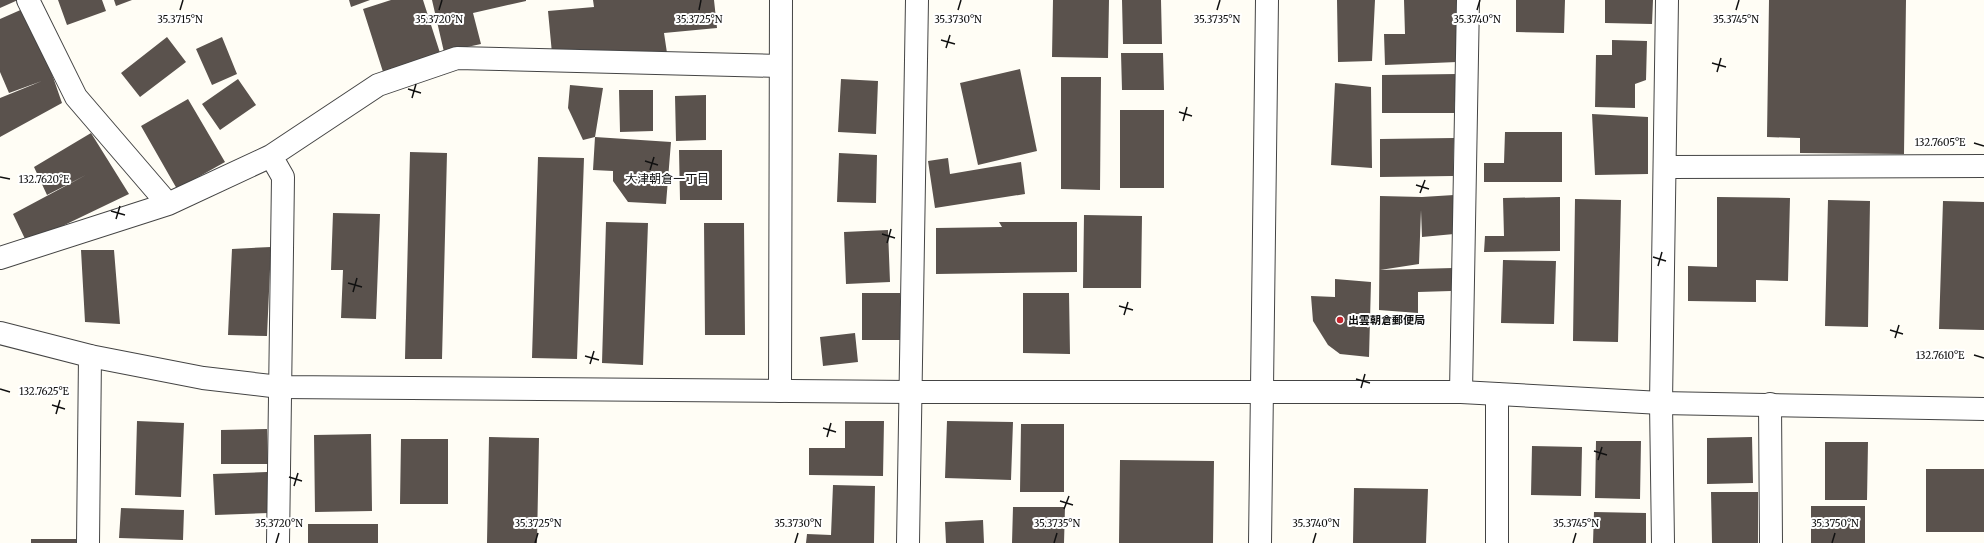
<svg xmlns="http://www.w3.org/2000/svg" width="1984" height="543" font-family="Merriweather,'Noto Sans JP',serif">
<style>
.building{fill:#5a524d}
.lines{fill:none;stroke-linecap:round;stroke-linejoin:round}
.minor-casing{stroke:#444;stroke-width:24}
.tertiary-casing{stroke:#444;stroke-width:24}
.minor{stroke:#fff;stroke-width:22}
.tertiary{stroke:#fff;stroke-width:22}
.ticks{fill:none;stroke:#111;stroke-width:1.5}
.poi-dot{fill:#c4262e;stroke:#fff;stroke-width:1.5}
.labels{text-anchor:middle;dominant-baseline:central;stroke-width:4;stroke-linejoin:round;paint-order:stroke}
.poi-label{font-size:11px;font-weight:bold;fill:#111;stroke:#fff;text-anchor:start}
.neighbourhood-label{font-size:12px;fill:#111;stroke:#fff}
.ticks-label{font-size:10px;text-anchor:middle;fill:#111;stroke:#fff;stroke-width:4;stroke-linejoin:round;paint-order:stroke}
</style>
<rect width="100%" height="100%" fill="#fffdf5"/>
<path class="building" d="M0,0H18L0,8Z
M58,0H102L106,11L67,25Z
M114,0H132L116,6Z
M349,0H370L351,7Z
M391,0H423L441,56L384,75L363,9Z
M432,0H526V1L473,13L481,44L444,52Z
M593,0H714L717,28L664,33L667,53L553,64L548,11L594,7Z
M1053,0H1109L1108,58L1052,57Z
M1122,0H1161L1162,44H1123Z
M1337,0H1375L1372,61L1338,62Z
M1404,0H1456L1457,62L1385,65L1384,34H1405Z
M1516,0H1565L1564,33L1516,32Z
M1605,0H1653L1652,24L1605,23Z
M1769,0H1906L1904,154L1800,153V138L1767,137Z
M25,8L53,77L62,103L0,137V98L42,81L9,93L0,72V19Z
M167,37L186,62L140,97L121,73Z
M222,37L237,74L212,85L196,49Z
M1612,40L1647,41L1646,80L1635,84V108L1595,107L1596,55H1612Z
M1121,53H1163L1164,90H1122Z
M1020,69L1037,151L978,165L960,83Z
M1457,74L1454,113H1382V75Z
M1061,77H1101L1100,190L1061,189Z
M238,79L256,105L220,130L202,104Z
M841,79L878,81L876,134L838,132Z
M1335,83L1371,87L1372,168L1331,165Z
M570,85L603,88L595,137L583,140L568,108Z
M619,90H653V131L620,132Z
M706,95V140L676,141L675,96Z
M188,99L225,162L177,189L141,126Z
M1120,110H1164V188H1120Z
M1592,114L1648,117V174L1595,175Z
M1505,132H1562V182H1484V163H1504Z
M91,133L129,194L27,243L13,214L86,175L47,195L34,167Z
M595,137L671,142L666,204L628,202L613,181V171L593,170Z
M1454,138L1453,176L1380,177V139Z
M679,150H722V200H680Z
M410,152L447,153L442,359H405Z
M839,153L877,155L876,203L837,202Z
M538,157L584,158L577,359L532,358Z
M948,158L950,174L1021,162L1025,194L935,208L928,161Z
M1454,195V234L1422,237L1421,210L1419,264L1380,270L1453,268L1451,291L1418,292V313L1379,310L1380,196L1422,197Z
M1560,197V251L1484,252L1485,236H1504L1503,198Z
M1717,197L1790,198L1788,281L1756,280V302L1688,301V266L1717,267Z
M1575,199L1621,200L1618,342L1573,341Z
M1828,200L1870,201L1868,327L1825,326Z
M1943,201L1984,202V330L1939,329Z
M333,213L380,214L376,319L341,318L343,270H331Z
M1084,215L1142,216L1141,288H1083Z
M606,222L648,223L643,365L602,363Z
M999,222H1077V272L936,274V228L1002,227Z
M704,223H744L745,335H705Z
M888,230L890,282L846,284L844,232Z
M271,247L267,336L228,335L232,249Z
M81,250H114L120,324L85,322Z
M1503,260L1556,261L1554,324L1501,323Z
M1335,279L1371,282L1369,357L1340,354L1328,345L1313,321L1311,296L1335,297Z
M862,293H900V340H862Z
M1023,293H1069L1070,354L1023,353Z
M855,333L858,362L823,366L820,337Z
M137,421L184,423L181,497L135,495Z
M845,421H884L883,476L809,475V448H845Z
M947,421L1013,422L1011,480L945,478Z
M1021,424H1064V492H1020Z
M267,429L268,464H221V430Z
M371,434L372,511L315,512L314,435Z
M489,437L539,438L537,543H487Z
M1752,437L1753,483L1707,484V438Z
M401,439H448V504H400Z
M1596,441H1641L1640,499L1595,498Z
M1825,442H1868L1867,500H1825Z
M1532,446L1582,447L1581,496L1531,495Z
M1120,460L1214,461L1213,543H1119Z
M1926,469H1984V532H1926Z
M267,472L269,513L215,515L213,474Z
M833,485L875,486L874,543H806L807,534L831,535Z
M1354,488L1428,489L1426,543H1353Z
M1711,492H1758V543H1712Z
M1811,506H1865V543H1811Z
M1013,507H1065L1064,543H1012Z
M121,508L184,510L183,540L119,538Z
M1594,512L1646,513V543H1593Z
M983,520L984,543H946L945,522Z
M308,524H378V543H308Z
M31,539H76V543H31Z"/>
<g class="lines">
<g class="minor-casing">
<path id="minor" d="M28,0L76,97L168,204
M271,156L283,177L278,543
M1665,167L1984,166
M0,258L168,204L271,156L378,85L457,58L779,66
M780,391L781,0
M1461,392L1468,0
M1497,394V543
M1770,404L1771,543
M88,543L90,356
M908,543L917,0
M1663,543L1661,403L1667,0"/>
</g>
<g class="tertiary-casing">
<path id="tertiary" d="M0,333L90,356L203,378L280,387L911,392H1461L1661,403L1984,409
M1260,543L1267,0"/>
</g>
<use href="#minor" class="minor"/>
<use href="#tertiary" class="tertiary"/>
</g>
<path class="ticks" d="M180,10L183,0M439,10L442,0M699,10L701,0M958,10L961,0M1217,10L1220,0M1477,10L1480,0M1736,10L1739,0M941,40L955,44M946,48L950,35M1712,63L1726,67M1717,72L1721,58M408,89L421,93M412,98L416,84M1179,112L1192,116M1183,121L1187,107M1974,143L1984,146M645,161L658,165M650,170L654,157M0,177L10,179M1416,185L1429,189M1420,193L1425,180M111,211L125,215M116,219L120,206M882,234L895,238M887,243L891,229M1653,257L1666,261M1658,266L1662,252M348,283L362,287M353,292L357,278M1119,306L1133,310M1124,315L1128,302M1890,330L1903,334M1895,338L1899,325M1974,355L1984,358M585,356L599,360M590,364L594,351M1356,379L1370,383M1361,388L1365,374M0,389L10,392M52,405L65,409M56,414L60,400M823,428L836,432M827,437L831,423M1594,451L1607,455M1598,460L1602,447M289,477L302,481M294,486L298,473M1060,501L1073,505M1064,509L1069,496M276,543L279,533M535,543L538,533M795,543L798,533M1054,543L1057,533M1313,543L1316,533M1573,543L1576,533M1832,543L1835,533"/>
<circle class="poi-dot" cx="1340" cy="320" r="4"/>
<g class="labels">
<g class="poi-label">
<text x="1348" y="320">出雲朝倉郵便局</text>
</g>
<g class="neighbourhood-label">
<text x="667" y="178">大津朝倉一丁目</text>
</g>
</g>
<g class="ticks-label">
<text x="180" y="23">35.3715°N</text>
<text x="439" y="23">35.3720°N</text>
<text x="699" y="23">35.3725°N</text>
<text x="958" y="23">35.3730°N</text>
<text x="1217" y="23">35.3735°N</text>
<text x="1477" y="23">35.3740°N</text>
<text x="1736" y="23">35.3745°N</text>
<text x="1940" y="146">132.7605°E</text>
<text x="44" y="183">132.7620°E</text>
<text x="1940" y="359">132.7610°E</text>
<text x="44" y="395">132.7625°E</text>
<text x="279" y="527">35.3720°N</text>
<text x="538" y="527">35.3725°N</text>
<text x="798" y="527">35.3730°N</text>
<text x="1057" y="527">35.3735°N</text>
<text x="1316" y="527">35.3740°N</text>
<text x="1576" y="527">35.3745°N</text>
<text x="1835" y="527">35.3750°N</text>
</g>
</svg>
